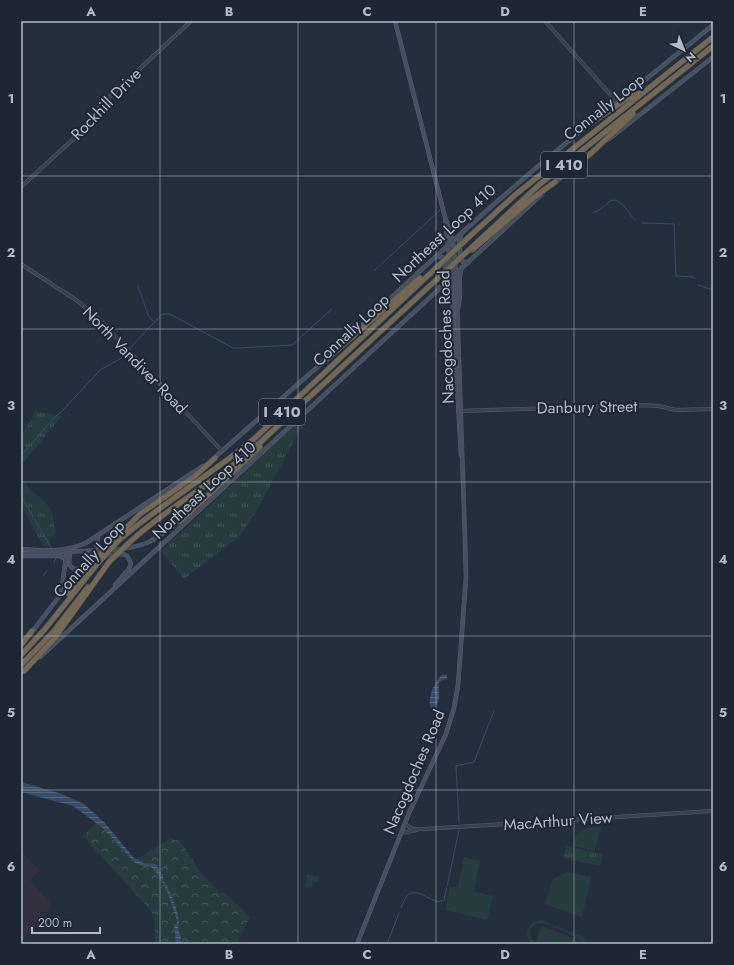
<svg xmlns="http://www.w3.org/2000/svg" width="734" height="965" font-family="Jost,sans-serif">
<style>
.medical{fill:#32303f}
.grass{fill:url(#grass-tufts)}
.forest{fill:url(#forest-crowns)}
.pitch{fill:#263c3f}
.water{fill:url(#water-rules)}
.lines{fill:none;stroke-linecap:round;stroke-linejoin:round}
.stream{stroke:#394c67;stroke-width:1}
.tertiary-casing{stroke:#565f6c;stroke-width:4}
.secondary-casing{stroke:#565f6c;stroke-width:4.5}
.motorway-casing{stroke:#434c59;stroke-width:6}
.tertiary{stroke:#38414e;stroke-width:3}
.secondary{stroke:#465061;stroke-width:3.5}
.motorway{stroke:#746855;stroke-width:5}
.motorway-bridge-casing{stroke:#434c59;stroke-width:6;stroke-linecap:butt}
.motorway-bridge{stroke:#746855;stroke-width:5}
.grid{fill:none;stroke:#b4bcc9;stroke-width:1;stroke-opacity:0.55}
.labels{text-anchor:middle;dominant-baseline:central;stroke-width:4;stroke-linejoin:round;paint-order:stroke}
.shield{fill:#1d2633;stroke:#878f9c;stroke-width:1}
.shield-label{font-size:15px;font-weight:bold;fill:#b4bcc9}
.street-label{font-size:16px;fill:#b4bcc9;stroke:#1d2633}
.neatline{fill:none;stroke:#b4bcc9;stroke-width:1.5}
.grid-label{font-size:13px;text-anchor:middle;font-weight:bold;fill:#b4bcc9}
</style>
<defs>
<pattern id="grass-tufts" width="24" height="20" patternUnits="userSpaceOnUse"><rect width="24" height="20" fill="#263c3f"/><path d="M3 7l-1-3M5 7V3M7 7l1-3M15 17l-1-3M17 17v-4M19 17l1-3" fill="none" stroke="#435659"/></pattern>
<pattern id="forest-crowns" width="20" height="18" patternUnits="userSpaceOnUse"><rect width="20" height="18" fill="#263c3f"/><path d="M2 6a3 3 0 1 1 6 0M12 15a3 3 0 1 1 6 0" fill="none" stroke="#435659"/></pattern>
<pattern id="water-rules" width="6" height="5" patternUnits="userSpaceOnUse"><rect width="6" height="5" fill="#394c67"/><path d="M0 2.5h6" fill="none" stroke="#53647b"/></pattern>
</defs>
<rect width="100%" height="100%" fill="#242f3e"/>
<path class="medical" d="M21,851L40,871L30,880L52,906L21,940Z"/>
<path class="grass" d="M34,411L62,416L21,465V434L32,419Z
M306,418L255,514L239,537L184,579L161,551L296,424Z
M21,481L46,503L52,512L56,533L50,538V546H43L21,505Z
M566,846L603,854L600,866L563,858Z
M308,874L319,877L317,882L313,881L311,888L305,886Z"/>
<path class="forest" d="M96,823L103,828L134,861L171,838L174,840H180L200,872L220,893H225L250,917L237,944H155V923L152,912L83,836Z"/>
<path class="pitch" d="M591,827L601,828L595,851L573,846C574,835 581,829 591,827Z
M464,857L480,861L474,891L468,890L493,896L487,920L445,910L450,886L458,888Z
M567,872L591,877L582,917L545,904L553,879Z
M541,920L584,937L585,944H582C579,937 549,923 541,923C536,923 533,926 530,930L531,938L537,944H531C523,934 528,921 541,920Z
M542,926L577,940L575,944H543L536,941Z"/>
<path class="water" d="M442,675H447V678L439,682C437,692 444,703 431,708C426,700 435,680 442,675Z
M21,782L62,794L84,804L104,822L134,858L143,863L156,864L163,876V881L171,894L176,908L179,922L178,930L181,937L180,944H176L174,925L177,923V921C171,901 166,883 151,867H146L135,863L103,828L73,806L21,792Z"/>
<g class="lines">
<path class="stream" d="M593,213C599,211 604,206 609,202C620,194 628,214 635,220
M642,223L674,224L676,276L693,277L695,279
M375,270L440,210
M698,285L713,290
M138,286L148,315L153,321
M21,456L53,419L64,409L100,370L120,359L162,314H170L233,348H238L292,345L332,309
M21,496L52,549
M54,563L56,558
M43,576L47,571
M459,823L456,766L474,762L494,711
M401,908C409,882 420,895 438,902L444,900L459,830
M387,944L399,913"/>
<g class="tertiary-casing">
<path id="tertiary" d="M545,21L617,102
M21,187L82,131L102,104L191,21
M21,264L79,302L101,321L222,451
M461,411L640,405L659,406L676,410L713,409
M405,824L413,829H424L713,811
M401,833L417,830"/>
</g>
<g class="secondary-casing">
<path id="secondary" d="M395,21L445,217L451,276L461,455
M614,105L713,25
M609,139L713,57
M554,183L588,156
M461,235L459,242L461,260L463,262H466
M437,256L444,258L446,275L444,281
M440,287H448L452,292
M458,308C462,295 457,278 462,267
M363,324C437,255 511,186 591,123
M214,458L322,363
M98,538L96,545L103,549
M21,549C43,551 65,552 86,543L203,466
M70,550L69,565L74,569H79
M110,550C147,547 152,542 181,520
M21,554L104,550
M24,556H60L65,559
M61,594L67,550
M32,632L87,560L100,556L123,554L127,556L131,563L129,569L115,585
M40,657L541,195
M357,944L409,813L446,734L454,708L458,685L466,578L465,539L456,272L453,241L445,217"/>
</g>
<g class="motorway-casing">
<path id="motorway" d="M590,124L629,97L640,93
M588,156L633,114
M470,236L515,195L713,37
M471,248L540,184L713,46
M472,250L533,198L555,182
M321,364L420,278
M180,521L260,447
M118,541C161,504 211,475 255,438L435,269
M131,541C168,507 214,483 252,450L435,281
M112,542L140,514L195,476L215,458
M69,594L91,564
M21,645L32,631
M21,655L45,629L98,563
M21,665L53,632L88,587
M24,671L54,639L109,562"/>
</g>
<use href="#tertiary" class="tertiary"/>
<use href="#secondary" class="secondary"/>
<use href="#motorway" class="motorway"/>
<g class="motorway-bridge-casing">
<path id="motorway-bridge" d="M435,269L470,236
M435,281L471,248
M109,562L131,541
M98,563L118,541
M91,564L112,542"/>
</g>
<use href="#motorway-bridge" class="motorway-bridge"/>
</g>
<path class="grid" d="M160,21V944M298,21V944M436,21V944M574,21V944M21,176H713M21,329H713M21,482H713M21,636H713M21,790H713"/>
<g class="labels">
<g class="shield">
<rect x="541" y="152" width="46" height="26" rx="3"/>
<rect x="259" y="399" width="46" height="26" rx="3"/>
</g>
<g class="shield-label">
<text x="564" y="165">I 410</text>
<text x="282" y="412">I 410</text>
</g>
<g class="street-label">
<text transform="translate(106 104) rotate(-46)">Rockhill Drive</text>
<text transform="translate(604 107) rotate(-38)">Connally Loop</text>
<text transform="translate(444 233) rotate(-43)">Northeast Loop 410</text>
<text transform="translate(351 330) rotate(-43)">Connally Loop</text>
<text transform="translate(446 337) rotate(-92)">Nacogdoches Road</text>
<text transform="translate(135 360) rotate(46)">North Vandiver Road</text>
<text transform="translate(587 407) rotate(-1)">Danbury Street</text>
<text transform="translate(204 490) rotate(-43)">Northeast Loop 410</text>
<text transform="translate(89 559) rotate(-48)">Connally Loop</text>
<text transform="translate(414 772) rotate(-67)">Nacogdoches Road</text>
<text transform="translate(558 821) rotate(-4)">MacArthur View</text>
</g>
</g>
<rect width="734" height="965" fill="none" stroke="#1d2633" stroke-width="44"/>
<g transform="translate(684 50) rotate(137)" stroke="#1d2633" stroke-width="3" paint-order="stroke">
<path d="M0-3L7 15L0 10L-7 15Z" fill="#b4bcc9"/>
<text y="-6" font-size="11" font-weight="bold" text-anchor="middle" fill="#b4bcc9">N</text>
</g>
<path d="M32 927v6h68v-6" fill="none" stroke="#b4bcc9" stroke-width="2"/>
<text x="38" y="927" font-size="12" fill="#b4bcc9" stroke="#1d2633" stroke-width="3" paint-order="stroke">200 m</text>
<rect x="22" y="22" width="690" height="921" class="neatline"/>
<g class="grid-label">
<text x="91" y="16">A</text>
<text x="229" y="16">B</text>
<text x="367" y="16">C</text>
<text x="505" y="16">D</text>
<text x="643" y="16">E</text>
<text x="11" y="103">1</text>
<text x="723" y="103">1</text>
<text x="11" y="257">2</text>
<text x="723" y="257">2</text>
<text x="11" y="410">3</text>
<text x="723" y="410">3</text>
<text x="11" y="564">4</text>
<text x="723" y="564">4</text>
<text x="11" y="717">5</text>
<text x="723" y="717">5</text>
<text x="11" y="871">6</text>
<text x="723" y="871">6</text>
<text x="91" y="959">A</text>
<text x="229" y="959">B</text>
<text x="367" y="959">C</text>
<text x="505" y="959">D</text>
<text x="643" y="959">E</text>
</g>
</svg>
